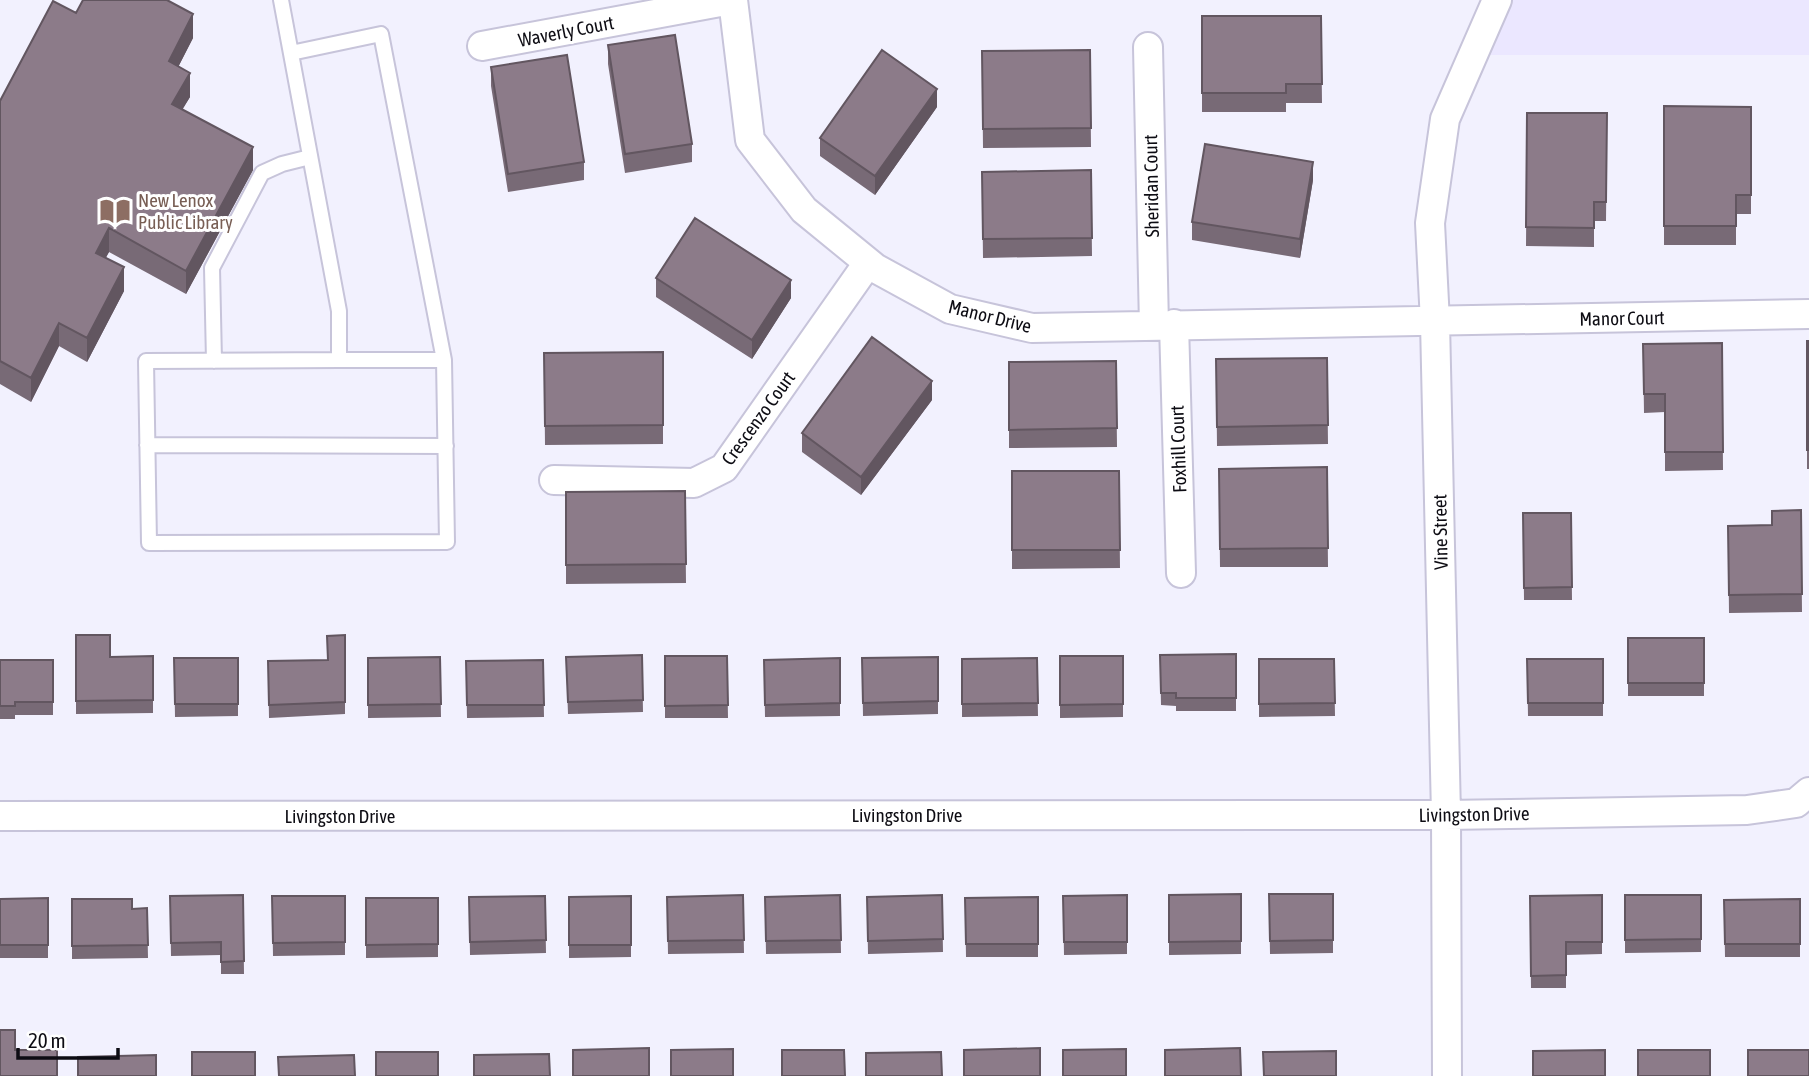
<svg xmlns="http://www.w3.org/2000/svg" width="1809" height="1076" font-family="'Asap Condensed',sans-serif">
<style>
.built{fill:#ebe7ff}
.lines{fill:none;stroke-linecap:round;stroke-linejoin:round}
.service-casing{stroke:#c7c4da;stroke-width:18}
.minor-casing{stroke:#c7c4da;stroke-width:32}
.service{stroke:#fff;stroke-width:14}
.minor{stroke:#fff;stroke-width:28}
.wall{fill:#786a76}
.shaded-wall{fill:#625660}
.building{fill:#8c7b89;stroke:#625660;stroke-width:2}
.labels{text-anchor:middle;dominant-baseline:central;stroke-width:6;stroke-linejoin:round;paint-order:stroke}
.street-label{font-size:19px;fill:#0d0c13;stroke:#fff}
.education-label{font-size:19px;fill:#785e54;stroke:#fff;text-anchor:start}
</style>
<rect width="100%" height="100%" fill="#f2f1fe"/>
<path class="built" d="M1507,0H1809V55H1481Z"/>
<g class="lines">
<g class="service-casing">
<path id="service" d="M281,0L339,311V360
M291,53L381,34L444,360
M339,360H444L447,542L149,543L146,361Z
M214,361L212,268L262,173L282,164L310,157
M147,445L446,446"/>
</g>
<g class="minor-casing">
<path id="minor" d="M733,0L750,140L804,210L875,268L950,309L1032,328L1809,314
M482,46L731,0
M1148,47L1154,326
M1174,324L1181,573
M554,480L694,483L724,468L868,263
M0,816L1446,815L1747,810L1796,803L1809,792
M1447,1076L1446,815L1435,322L1430,223L1445,119L1497,0"/>
</g>
<use href="#service" class="service"/>
<use href="#minor" class="minor"/>
</g>
<path class="wall" d="M76,13L193,38L178,67L190,97L182,109L253,170L186,294L109,252L105,258L124,291L87,362L59,346L31,402L0,384V101Z
M1202,16H1321L1322,103H1286V112H1202Z
M608,45L692,144V162L625,173L608,64Z
M1090,50L1091,147L983,148L982,51Z
M491,67L584,162V180L508,192L491,86Z
M1664,106L1751,107V214H1736V245H1664Z
M937,107L875,195L820,156V138Z
M1527,113H1607L1606,221H1594V247L1526,246Z
M1091,170L1092,256L983,258L982,172Z
M1313,180L1300,258L1192,240V222Z
M656,278L791,298L752,359L656,297Z
M1807,341H1809V469H1807Z
M1722,343L1723,470L1665,471V412L1644,413L1643,344Z
M663,352V444L545,445L544,353Z
M1327,358L1328,444L1217,446L1216,359Z
M1116,361L1117,447L1009,448V362Z
M932,400L861,495L802,452V433Z
M1327,467L1328,567H1220L1219,469Z
M1012,471H1119L1120,568L1012,569Z
M685,491L686,583L566,584V492Z
M1801,510L1802,612L1729,613L1728,526L1772,525Z
M1523,513H1571L1572,600H1524Z
M76,635L110,657L153,656V713L76,714Z
M345,635V714L269,718L268,661L327,660Z
M1628,638H1704V696H1628Z
M1236,654V711H1176V706L1161,705L1160,655Z
M642,655L643,712L568,714L566,657Z
M665,656H727L728,718H665Z
M1060,656H1123V717L1060,718Z
M440,657L441,717L368,718V658Z
M938,657V714L863,716L862,658Z
M174,658H238V716L175,717Z
M840,658V716L765,717L764,660Z
M1037,658L1038,716L962,717V659Z
M1259,659H1334L1335,716L1259,717Z
M1527,659H1603V716H1528Z
M0,660H53V715H15V719H0Z
M543,660L544,717L467,718L466,661Z
M1241,894V954L1169,955V895Z
M1269,894H1333V953L1270,954Z
M243,895L244,974H221V955L171,956L170,896Z
M743,895L744,953L668,954L667,897Z
M840,895L841,953L766,954L765,897Z
M942,895L943,952L868,954L867,897Z
M1127,895V954L1064,955L1063,896Z
M1602,895V954L1566,955V988H1531L1530,896Z
M1625,895H1701V952L1625,953Z
M272,896H345V955L273,956Z
M545,896L546,953L470,955L469,897Z
M631,896V957L569,958V897Z
M1038,897V957H966L965,898Z
M48,898V958H0V899Z
M366,898H438V957L366,958Z
M72,899L132,909L147,908L148,958L72,959Z
M1800,899V957H1725L1724,900Z"/>
<path class="shaded-wall" d="M193,14V38L169,85V61Z
M190,73V97L172,127V104Z
M937,89V107L875,195V176Z
M253,147V170L186,294V271Z
M1313,162V180L1300,258V239Z
M109,228V252L96,277V253Z
M124,267V291L87,362V338Z
M791,280V298L752,359V340Z
M59,323V346L31,402V378Z
M932,381V400L861,495V477Z"/>
<path class="building" d="M83,0H167L193,14L169,61L190,73L172,104L253,147L186,271L109,228L96,253L124,267L87,338L59,323L31,378L0,361V101L53,1L76,13Z
M1202,16H1321L1322,84H1286V93H1202Z
M675,35L692,144L625,154L608,45Z
M882,50L937,89L875,176L820,138Z
M1090,50L1091,128L983,129L982,51Z
M567,55L584,162L508,174L491,67Z
M1664,106L1751,107V195H1736V226H1664Z
M1527,113H1607L1606,202H1594V228L1526,227Z
M1205,144L1313,162L1300,239L1192,222Z
M1091,170L1092,238L983,239L982,172Z
M695,218L791,280L752,340L656,278Z
M872,337L932,381L861,477L802,433Z
M1807,341H1809V450H1807Z
M1722,343L1723,452H1665V394H1644L1643,344Z
M663,352V425L545,426L544,353Z
M1327,358L1328,425L1217,427L1216,359Z
M1116,361L1117,428L1009,430V362Z
M1327,467L1328,548L1220,549L1219,469Z
M1012,471H1119L1120,550H1012Z
M685,491L686,564L566,565V492Z
M1801,510L1802,594L1729,595L1728,526L1772,525V511Z
M1523,513H1571L1572,587L1524,588Z
M76,635H110V657L153,656V700L76,701Z
M345,635V702L269,705L268,661L328,660L327,636Z
M1628,638H1704V683H1628Z
M1236,654V698H1176V693H1161L1160,655Z
M642,655L643,700L568,702L566,657Z
M665,656H727L728,705L665,706Z
M1060,656H1123V704L1060,705Z
M440,657L441,704L368,705V658Z
M938,657V701L863,703L862,658Z
M174,658H238V704H175Z
M840,658V703L765,705L764,660Z
M1037,658L1038,703L962,704V659Z
M1259,659H1334L1335,703L1259,704Z
M1527,659H1603V703H1528Z
M0,660H53V702H15V706H0Z
M543,660L544,705H467L466,661Z
M1241,894V941L1169,942V895Z
M1269,894H1333V940L1270,941Z
M243,895L244,961L221,962V942L171,943L170,896Z
M743,895L744,940L668,941L667,897Z
M840,895L841,940L766,941L765,897Z
M942,895L943,939L868,941L867,897Z
M1127,895V942H1064L1063,896Z
M1602,895V942H1566V975L1531,976L1530,896Z
M1625,895H1701V939L1625,940Z
M272,896H345V942L273,943Z
M545,896L546,940L470,942L469,897Z
M631,896V945H569V897Z
M1038,897V944H966L965,898Z
M48,898V945H0V899Z
M366,898H438V944L366,945Z
M72,899H132V909L147,908L148,945L72,946Z
M1800,899V944H1725L1724,900Z
M0,1030H15V1050H57V1076H0Z
M649,1048V1076H573V1050Z
M1040,1048V1076H964V1050Z
M1240,1048L1241,1076H1165V1050Z
M733,1049V1076H671V1050Z
M1126,1049V1076H1063V1050Z
M782,1050H844L845,1076H782Z
M1605,1050V1076H1533V1051Z
M1638,1050H1710V1076H1638Z
M1748,1050H1809V1076H1748Z
M1336,1051V1076H1264L1263,1052Z
M192,1052H255V1076H192Z
M376,1052H438V1076H376Z
M941,1052L942,1076H866V1053Z
M549,1054L550,1076H474V1055Z
M156,1055V1076H78V1057Z
M354,1055L355,1076H279L278,1057Z"/>
<defs>
<g id="library-bare" transform="scale(2.415)"><path d="M-6-4Q-3-5.5-.7-3.5V5Q-3 3-6 4ZM6-4Q3-5.5 .7-3.5V5Q3 3 6 4Z" fill="#8d6e63" stroke="#fff" stroke-width="2.5" paint-order="stroke"/></g>
</defs>
<g fill-rule="evenodd">
<use href="#library-bare" x="115" y="211"/>
</g>
<g class="labels">
<g class="street-label">
<text transform="translate(566 31) rotate(-11)">Waverly Court</text>
<text transform="translate(1151 186) rotate(-91)">Sheridan Court</text>
<text transform="translate(990 316) rotate(14)">Manor Drive</text>
<text transform="translate(1622 318) rotate(-1)">Manor Court</text>
<text transform="translate(758 418) rotate(-54)">Crescenzo Court</text>
<text transform="translate(1178 449) rotate(-92)">Foxhill Court</text>
<text transform="translate(1440 532) rotate(-91)">Vine Street</text>
<text transform="translate(1474 814) rotate(-1)">Livingston Drive</text>
<text x="907" y="815">Livingston Drive</text>
<text x="340" y="816">Livingston Drive</text>
</g>
<g class="education-label">
<text x="138" y="200">New Lenox<tspan x="138" dy="22">Public Library</tspan></text>
</g>
</g>
<path d="M18 1048v10h100v-10" fill="none" stroke="#0d0c13" stroke-width="3.5"/>
<text x="28" y="1048" font-size="21" fill="#0d0c13" stroke="#ffffff" stroke-width="5" paint-order="stroke">20 m</text>
</svg>
